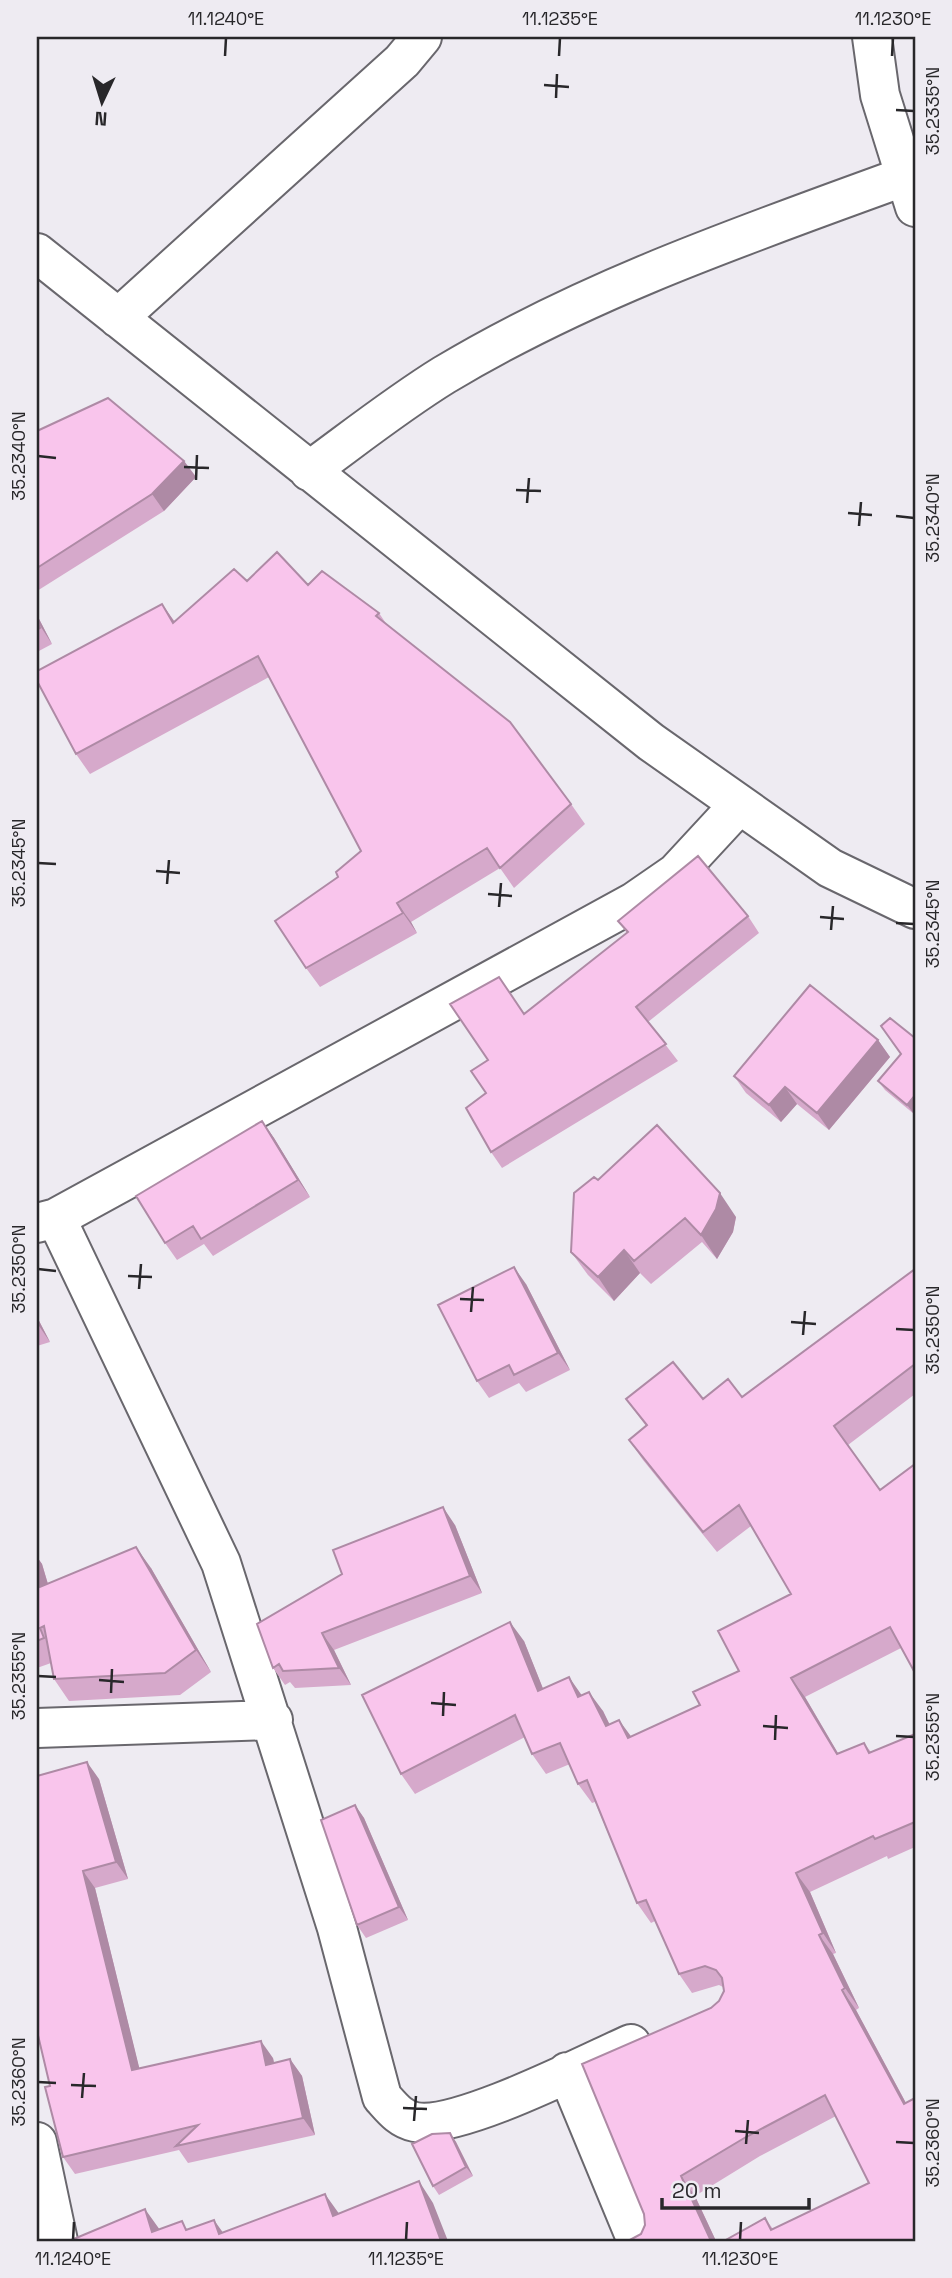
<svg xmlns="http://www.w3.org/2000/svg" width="952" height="2278" font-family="'Space Grotesk',sans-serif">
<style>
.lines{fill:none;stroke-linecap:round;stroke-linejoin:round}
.street-casing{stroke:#69676d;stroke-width:42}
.street{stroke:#fff;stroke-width:38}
.wall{fill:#d6a9cb}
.shaded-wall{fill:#ae8aa5}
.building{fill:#f9c5ec;stroke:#ae8aa5;stroke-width:2}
.ticks{fill:none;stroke:#28272a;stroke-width:2.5}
.neatline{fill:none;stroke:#28272a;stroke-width:2.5}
.ticks-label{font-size:18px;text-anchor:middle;fill:#28272a}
</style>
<rect width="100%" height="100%" fill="#eeebf2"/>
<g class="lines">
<g class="street-casing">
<path id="street" d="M872,37L880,95L915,207
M37,253L651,742L830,868L915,909
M118,318L402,61L422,37
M309,471C353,439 397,404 444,375C587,289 747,234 903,177
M56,1218L221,1563L337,1928L382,2097C392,2108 400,2119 415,2122C458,2130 586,2064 631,2044
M37,1223L56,1218L634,902L676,873L738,806
M37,1728L273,1720
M567,2072L637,2241
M37,2142L58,2241"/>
</g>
<use href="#street" class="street"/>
</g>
<path class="wall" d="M37,431L184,461L196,477L164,511L37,591Z
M247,581L308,585L379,613L387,625L571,804L585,824L514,888L500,868L411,922L417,933L320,987L306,968L338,877L361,851L269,677L90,774L76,754L162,604L175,622Z
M37,615L52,644L37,652Z
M748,916L759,933L648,1022L678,1061L502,1168L491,1152L486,1093L488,1060L524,1014L627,933L618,921Z
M915,1038L914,1114L885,1090L878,1081Z
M878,1040L890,1057L829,1130L797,1104L781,1122L746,1093L734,1076Z
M262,1121L274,1138L310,1197L213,1256L204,1244L177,1260L165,1243Z
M598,1180L736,1217L733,1232L717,1259L702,1242L651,1284L640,1273L614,1301L588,1275L571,1252Z
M915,1269V1394L848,1445L901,1648L805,1697L838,1753L864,1743L871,1752L915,1734V1847L888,1859L887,1856L810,1892L836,1953L833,1954L859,2008L856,2010L906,2103L915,2241H724L765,2218L773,2229L869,2183L836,2116L760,2156L695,2196L716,2241H628L641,2234L645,2225L711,2008L719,2001L724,1991L723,1987L719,1985L692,1993L679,1974L655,1921L651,1923L637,1903L595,1802L592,1803L578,1784L570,1764L546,1774L532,1754L525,1737L415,1794L401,1774L524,1641L543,1689L582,1695L603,1711L610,1725L631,1737L700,1705L739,1671L791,1594L751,1526L717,1552L643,1460L629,1440L646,1426L626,1399H703L742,1397Z
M526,1284L570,1370L526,1392L519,1383L489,1398L477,1381Z
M37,1317L50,1342L37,1346Z
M455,1525L482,1593L334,1650L351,1685L295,1688L290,1682L285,1685L273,1668Z
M37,1557L42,1564L48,1584L151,1568L211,1672L180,1695L69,1701L54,1679L51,1663L37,1668Z
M99,1779L128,1879L95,1888L139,2068L273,2058L274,2063L290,2059L302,2076L315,2135L188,2163L179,2150L75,2174L63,2157L50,2086L37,2031Z
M355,1805L364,1818L408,1920L366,1938L357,1925Z
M450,2133L456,2142L473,2176L439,2195L433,2186Z"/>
<path class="shaded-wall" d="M184,461L196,477L164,511L152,494Z
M162,604L176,624L173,623Z
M37,615L52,644L37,621Z
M397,903L411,922L417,933L403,913Z
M878,1040L890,1057L829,1130L817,1113Z
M785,1087L797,1104L781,1122L769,1105Z
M915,1095V1112L914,1114L907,1105Z
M262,1121L274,1138L310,1197L298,1180Z
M720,1193L736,1217L733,1232L717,1259L701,1235Z
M624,1250L640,1273L614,1301L598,1277Z
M514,1267L526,1284L570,1370L558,1353Z
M37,1317L50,1342L37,1323Z
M443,1507L455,1525L482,1593L470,1576Z
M136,1547L151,1568L211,1672L196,1650Z
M37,1557L42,1564L55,1608L40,1587L37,1575Z
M510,1622L524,1641L552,1711L538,1691Z
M322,1633L334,1650L351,1685L339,1668Z
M569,1677L583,1697H578Z
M791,1678L805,1697L850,1774L837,1754Z
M589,1692L603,1711L620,1746L606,1726Z
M619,1720L633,1739L628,1738Z
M87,1762L99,1779L128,1879L116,1862Z
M355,1805L364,1818L408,1920L399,1907Z
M83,1871L95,1888L144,2087L132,2070Z
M796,1873L810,1892L836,1953L823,1933Z
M819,1935L833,1954L859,2008L845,1988Z
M842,1990L856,2010L915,2120L904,2104Z
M261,2041L273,2058L278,2082L266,2065Z
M290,2059L302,2076L315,2135L303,2118Z
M450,2133L456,2142L473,2176L466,2167Z
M681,2176L695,2196L716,2241H711Z
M419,2181L433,2203L448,2241H441Z
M325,2194L340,2215L333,2216Z
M145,2209L160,2230L152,2232Z
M214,2220L229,2241L219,2234Z"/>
<path class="building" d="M108,398L184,461L152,494L37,568V431Z
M277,552L308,585L322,571L379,613L376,616L510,722L571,804L500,868L487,848L397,903L403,913L306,968L275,921L338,877L336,872L361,851L258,656L76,754L37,681V671L162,604L173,623L234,569L247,581Z
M37,621L40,628L37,630Z
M698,856L748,916L636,1007L666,1044L491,1152L466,1108L486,1093L471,1071L488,1060L450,1004L499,977L524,1014L628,932L618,921Z
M810,985L878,1040L817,1113L785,1087L769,1105L734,1076Z
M890,1018L915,1038V1095L907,1105L878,1081L901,1054L881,1026Z
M262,1121L298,1180L201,1239L193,1226L165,1243L136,1196Z
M657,1125L720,1193L716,1209L701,1235L685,1218L634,1261L624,1250L598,1277L571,1252L574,1193L594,1177L598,1180Z
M514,1267L558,1353L514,1375L509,1365L477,1381L438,1305Z
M915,1269V1364L834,1426L880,1490L915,1464V1673L890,1627L791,1678L837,1754L864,1743L869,1753L915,1734V1822L875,1839L873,1836L796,1873L823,1933L819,1935L845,1988L842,1990L904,2104L915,2098V2241H724L765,2218L771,2230L869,2183L825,2095L746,2137L681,2176L711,2241H628L641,2234L645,2225L644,2214L582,2064L711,2008L719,2001L724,1991L722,1978L716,1970L705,1966L679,1974L646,1900L637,1903L587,1780L578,1784L560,1743L532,1754L515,1715L401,1774L362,1695L510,1622L538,1691L569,1677L578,1697L589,1692L606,1726L619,1720L628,1738L700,1705L693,1692L739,1671L718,1631L791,1594L739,1505L703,1532L629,1440L647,1425L626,1399L673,1362L703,1399L728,1379L742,1397Z
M443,1507L470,1576L322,1633L339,1668L283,1671L279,1664L273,1668L257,1624L342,1574L333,1550Z
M136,1547L196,1650L165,1673L54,1679L44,1626L40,1628L44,1638L37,1641V1575L40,1587Z
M87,1762L116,1862L83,1871L132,2070L261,2041L266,2065L290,2059L303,2118L176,2146L198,2125L63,2157L45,2087L50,2086L37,2031V1776Z
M355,1805L399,1907L357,1925L321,1820Z
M450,2133L466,2167L433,2186L412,2144L432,2134Z
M419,2181L441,2241H69L145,2209L152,2232L182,2221L186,2230L214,2220L219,2234L325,2194L333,2216Z"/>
<path class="ticks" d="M225,56L226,38M559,56L560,38M892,56L893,38M544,85L569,87M556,98L557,74M896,110L914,111M38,456L56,458M184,467L209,468M196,480L197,455M516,490L541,491M527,503L529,478M848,513L872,515M896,516L914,518M859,526L861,502M38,863L56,864M156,871L180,873M167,884L169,860M488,894L512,896M499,907L501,883M820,917L844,919M896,923L914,924M831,930L833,906M38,1269L56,1271M128,1276L152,1277M139,1289L141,1264M460,1299L484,1300M471,1312L473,1287M791,1322L816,1324M896,1329L914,1330M803,1335L805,1311M38,1676L56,1677M99,1680L124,1682M111,1693L112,1669M431,1703L456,1705M443,1716L444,1692M763,1726L788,1728M896,1736L914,1737M775,1740L776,1715M38,2082L56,2083M71,2085L96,2086M82,2098L84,2073M403,2108L427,2109M414,2121L416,2096M735,2131L759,2133M896,2142L914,2143M746,2144L748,2120M73,2240L74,2222M406,2240L407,2222M740,2240L741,2222"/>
<rect width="952" height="2278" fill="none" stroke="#eeebf2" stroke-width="77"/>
<g transform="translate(102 102) rotate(184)" stroke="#eeebf2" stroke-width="5" paint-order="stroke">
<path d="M0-5L12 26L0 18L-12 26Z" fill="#28272a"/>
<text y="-10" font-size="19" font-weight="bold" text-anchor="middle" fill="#28272a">N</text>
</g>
<path d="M662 2198v10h147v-10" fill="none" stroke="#28272a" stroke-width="3.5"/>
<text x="672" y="2198" font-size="21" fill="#28272a" stroke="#eeebf2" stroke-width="5" paint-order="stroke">20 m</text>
<rect x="38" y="38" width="876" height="2202" class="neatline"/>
<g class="ticks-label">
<text x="226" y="25">11.1240°E</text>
<text x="560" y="25">11.1235°E</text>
<text x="893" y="25">11.1230°E</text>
<text transform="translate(933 111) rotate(-90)" y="6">35.2335°N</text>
<text transform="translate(19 456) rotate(-90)" y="6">35.2340°N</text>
<text transform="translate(933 518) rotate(-90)" y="6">35.2340°N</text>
<text transform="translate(19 863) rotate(-90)" y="6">35.2345°N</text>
<text transform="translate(933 924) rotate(-90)" y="6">35.2345°N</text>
<text transform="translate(19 1269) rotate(-90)" y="6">35.2350°N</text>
<text transform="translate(933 1330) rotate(-90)" y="6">35.2350°N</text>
<text transform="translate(19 1676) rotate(-90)" y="6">35.2355°N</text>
<text transform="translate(933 1737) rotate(-90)" y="6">35.2355°N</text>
<text transform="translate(19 2082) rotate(-90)" y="6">35.2360°N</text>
<text transform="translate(933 2143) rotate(-90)" y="6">35.2360°N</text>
<text x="73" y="2265">11.1240°E</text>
<text x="406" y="2265">11.1235°E</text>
<text x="740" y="2265">11.1230°E</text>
</g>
</svg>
